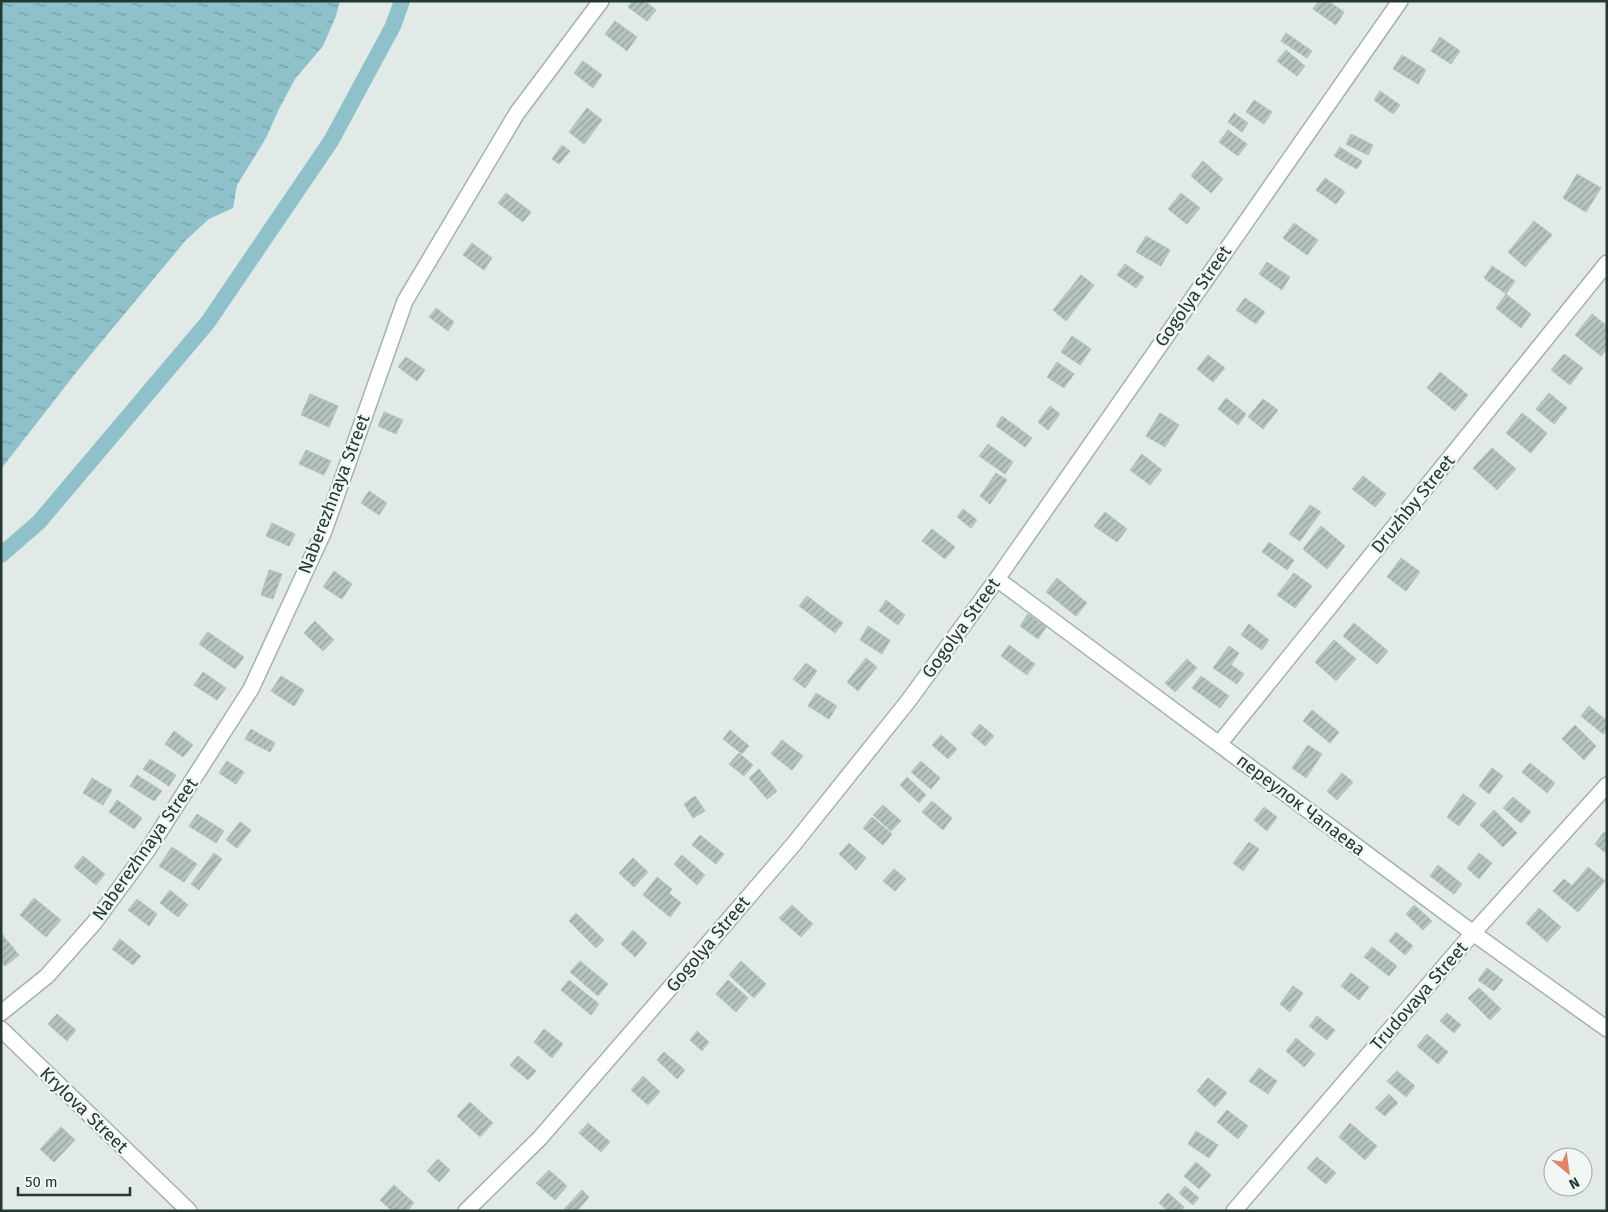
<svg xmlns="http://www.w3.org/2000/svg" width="1608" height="1212" font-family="'Fira Sans',sans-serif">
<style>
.water{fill:url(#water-ripples)}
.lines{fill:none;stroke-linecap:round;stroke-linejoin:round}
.canal{stroke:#8ec1ca;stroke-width:16}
.building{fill:url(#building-hatch);stroke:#b4c3bc}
.street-casing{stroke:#a4b1ad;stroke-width:18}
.street{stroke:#fff;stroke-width:15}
.labels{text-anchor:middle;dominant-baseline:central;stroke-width:4.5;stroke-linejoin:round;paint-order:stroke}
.street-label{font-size:18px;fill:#233833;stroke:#f1f7f4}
</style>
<defs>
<pattern id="water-ripples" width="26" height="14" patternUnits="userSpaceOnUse" patternTransform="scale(1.25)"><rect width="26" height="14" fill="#8ec1ca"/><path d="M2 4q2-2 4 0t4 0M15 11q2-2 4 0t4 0" fill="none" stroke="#749ea5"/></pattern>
<pattern id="building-hatch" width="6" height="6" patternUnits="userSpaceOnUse" patternTransform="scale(1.25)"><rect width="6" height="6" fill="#b6c4bf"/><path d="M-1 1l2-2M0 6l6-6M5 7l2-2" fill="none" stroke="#94a09c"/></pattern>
</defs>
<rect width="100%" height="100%" fill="#e1eae6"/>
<path class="water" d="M1,1H340L336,16L323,46L295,79L278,111L266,138L237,185L233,208L209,219L186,240L78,370L1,469Z"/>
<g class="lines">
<path class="canal" d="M1,555L39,522L208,322L331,141L393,26L402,1"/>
</g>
<path class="building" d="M633,1H645L656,10L647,21L628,7Z
M1319,1H1328L1344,12L1336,25L1313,9Z
M615,21L637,37L627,51L605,34Z
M1286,33L1312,51L1307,58L1281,41Z
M1440,37L1460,51L1451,64L1431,51Z
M1286,50L1305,66L1297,76L1277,61Z
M1402,55L1426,70L1418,84L1393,69Z
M583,61L602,75L593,88L574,73Z
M1380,91L1400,105L1393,114L1374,100Z
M1254,100L1272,112L1264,124L1246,112Z
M587,108L602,120L584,144L569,132Z
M1234,113L1248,123L1242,132L1228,122Z
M1228,130L1247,144L1238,156L1219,142Z
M1351,134L1373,145L1368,155L1346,144Z
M562,145L570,151L559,164L552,159Z
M1340,147L1362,161L1357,169L1334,156Z
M1203,161L1223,179L1211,193L1191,176Z
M1577,174L1601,188L1586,212L1563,198Z
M1325,178L1345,192L1336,204L1316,190Z
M506,193L531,212L523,222L498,203Z
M1181,193L1200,208L1187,224L1168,209Z
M1534,221L1552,235L1525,267L1508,252Z
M1294,223L1318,240L1307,255L1283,238Z
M1146,236L1170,250L1161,266L1136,252Z
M472,243L492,258L484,270L463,255Z
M1267,262L1290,277L1282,290L1259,274Z
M1125,264L1144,277L1136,288L1117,275Z
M1492,266L1515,281L1506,294L1484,278Z
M1081,275L1094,285L1066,321L1053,310Z
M1506,294L1531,314L1521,328L1496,308Z
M1245,298L1265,312L1256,324L1236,310Z
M436,308L454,322L448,331L429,317Z
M1592,314L1607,326V349L1601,356L1575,335Z
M1072,336L1091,349L1080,365L1061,352Z
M1564,354L1583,368L1570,385L1551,370Z
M1208,355L1225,368L1213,382L1197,369Z
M406,357L425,370L417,381L398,367Z
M1057,362L1074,374L1064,388L1047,377Z
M1440,372L1468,395L1455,411L1427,388Z
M1549,393L1567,408L1554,424L1536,409Z
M310,394L338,406L329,427L301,415Z
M1226,398L1246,414L1238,425L1218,409Z
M1263,399L1278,410L1263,429L1248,417Z
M1050,406L1060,414L1048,430L1038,422Z
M384,412L403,420L396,434L378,426Z
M1160,413L1179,425L1165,447L1146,436Z
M1522,413L1547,433L1531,453L1506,433Z
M1002,416L1032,438L1025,447L996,426Z
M988,444L1013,462L1005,474L979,456Z
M1492,448L1516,469L1497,490L1473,468Z
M306,450L331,461L324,475L299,464Z
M1142,454L1162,470L1150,485L1130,470Z
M996,473L1007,480L990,504L980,496Z
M1363,476L1386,494L1375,507L1352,489Z
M369,491L387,503L379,515L361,503Z
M1310,505L1321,512L1300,541L1289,534Z
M963,509L977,520L971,528L957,517Z
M1105,512L1127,529L1117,542L1094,526Z
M272,523L295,534L289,546L266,536Z
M1321,526L1345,546L1327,569L1303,549Z
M932,529L955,547L945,559L922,541Z
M1269,542L1294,560L1287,570L1262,552Z
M1401,558L1420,572L1406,591L1387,577Z
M269,570L282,574L273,599L261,595Z
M334,571L352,584L342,599L323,587Z
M1294,573L1312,586L1295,608L1277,595Z
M1057,578L1087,603L1076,616L1046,592Z
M807,596L843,623L835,633L799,606Z
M886,600L905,615L898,625L879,611Z
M1028,614L1046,627L1038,639L1020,626Z
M315,621L334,640L323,651L304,633Z
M1354,623L1388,651L1377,664L1343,636Z
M1249,624L1269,640L1262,650L1241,635Z
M868,626L890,640L882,654L860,640Z
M208,632L244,657L235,669L199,644Z
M1334,640L1356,659L1336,681L1315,662Z
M1009,645L1035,664L1027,675L1001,656Z
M1229,646L1239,653L1231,665L1244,674L1237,684L1213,668Z
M866,658L877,667L858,691L847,682Z
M1187,659L1197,668L1175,692L1165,683Z
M806,663L817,671L805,688L793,679Z
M203,672L226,688L217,700L194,685Z
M281,676L304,690L294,706L271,691Z
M1201,676L1229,696L1220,708L1192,688Z
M816,693L837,706L829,719L808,706Z
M1589,706L1607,721V730L1603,734L1581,716Z
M1312,710L1339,732L1330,743L1303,721Z
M980,724L994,736L985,746L971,734Z
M1575,725L1596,746L1584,760L1562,739Z
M251,729L275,743L270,752L245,739Z
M730,730L749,746L742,754L723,739Z
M174,731L193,745L183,757L165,744Z
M941,735L957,749L948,759L932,745Z
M782,740L803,756L792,770L771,754Z
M1308,745L1322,754L1306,778L1292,768Z
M739,753L753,765L744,776L729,764Z
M150,759L176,775L169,786L143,769Z
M227,761L244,772L236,784L219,773Z
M921,761L940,778L931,789L911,772Z
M1530,763L1555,783L1547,793L1522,772Z
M1492,768L1503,776L1489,794L1479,786Z
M759,769L777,791L767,799L749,778Z
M1342,773L1353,782L1337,800L1327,791Z
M137,775L162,791L154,801L130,786Z
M907,777L926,795L919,803L900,785Z
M92,778L112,790L103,805L83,793Z
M1463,794L1476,803L1459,826L1447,817Z
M695,796L705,811L693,818L684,804Z
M1513,797L1531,812L1521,823L1503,808Z
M117,800L142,818L134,829L109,812Z
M932,801L952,818L943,830L922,812Z
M883,805L901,821L891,831L873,815Z
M1264,807L1277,817L1267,831L1254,820Z
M1494,810L1517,833L1503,847L1480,825Z
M197,814L224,831L216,843L189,826Z
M872,817L892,834L883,845L863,828Z
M240,822L251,830L237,848L226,840Z
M1604,832L1607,834V854L1595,844Z
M700,835L724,854L716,864L692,845Z
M1249,842L1259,849L1243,871L1233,863Z
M849,843L866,858L856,870L839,854Z
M172,847L197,864L184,882L159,866Z
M214,853L222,859L199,890L191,884Z
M1479,853L1492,863L1479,879L1467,868Z
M682,855L705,875L697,885L674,864Z
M83,856L105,874L96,885L74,867Z
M633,858L648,872L634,887L619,873Z
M1438,865L1462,884L1454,894L1430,876Z
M1588,867L1605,881L1578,912L1553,891L1564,879L1572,886Z
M894,869L906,879L895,891L883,881Z
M657,877L672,889L669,893L681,903L670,917L643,895Z
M170,890L188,905L178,917L160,903Z
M34,898L61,920L46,937L20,915Z
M137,899L157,914L149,926L128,910Z
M792,905L813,924L801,937L779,918Z
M1414,905L1432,921L1423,930L1406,914Z
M1539,908L1561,927L1547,942L1526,923Z
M576,913L604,940L596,948L569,921Z
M633,930L647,943L635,957L621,944Z
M1396,932L1413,946L1405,955L1389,941Z
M1,933L19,955L5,966L1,961Z
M120,939L141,956L133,965L112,949Z
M1372,947L1397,966L1389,976L1364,957Z
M580,961L608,984L598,996L570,972Z
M741,961L766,984L754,998L729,975Z
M1487,968L1503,980L1494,991L1478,980Z
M1351,973L1369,987L1359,1000L1341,986Z
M569,980L599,1004L591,1015L561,990Z
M728,980L748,998L736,1012L716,994Z
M1293,986L1303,993L1290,1012L1280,1004Z
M1479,988L1501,1009L1490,1020L1468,998Z
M1447,1013L1461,1025L1454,1033L1440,1021Z
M57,1014L76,1030L67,1041L48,1024Z
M1317,1016L1335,1030L1327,1040L1309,1026Z
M544,1029L563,1044L552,1058L534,1042Z
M697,1031L709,1042L702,1051L690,1040Z
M1427,1034L1448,1052L1438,1064L1417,1046Z
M1296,1038L1315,1054L1304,1067L1286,1051Z
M664,1052L685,1070L677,1079L657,1060Z
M518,1056L536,1071L528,1080L510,1065Z
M1259,1068L1277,1081L1268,1094L1249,1081Z
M1397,1071L1415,1086L1406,1097L1387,1081Z
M643,1076L660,1092L648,1105L631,1090Z
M1208,1078L1227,1093L1215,1107L1197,1091Z
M1389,1094L1398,1103L1385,1116L1375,1108Z
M470,1102L493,1123L480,1137L457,1116Z
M1227,1110L1248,1126L1238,1139L1217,1122Z
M588,1123L610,1142L601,1152L579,1133Z
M1350,1123L1377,1146L1365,1160L1339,1137Z
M61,1127L75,1140L54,1162L40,1149Z
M1196,1131L1218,1145L1209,1158L1188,1144Z
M1317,1157L1336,1173L1326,1184L1307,1168Z
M438,1159L450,1170L439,1182L427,1171Z
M1196,1162L1211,1175L1199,1189L1184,1176Z
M549,1170L567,1186L555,1200L536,1183Z
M394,1185L414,1203L407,1211H392L380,1200Z
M1185,1186L1199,1198L1193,1205L1179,1193Z
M582,1190L589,1197L577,1211H567L564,1209Z
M1168,1193L1184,1207L1181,1211H1168L1159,1203Z"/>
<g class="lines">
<g class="street-casing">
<path id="street" d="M997,579L1473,933L1607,1029
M1219,744L1607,263
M1,1013L47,976L94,923L149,848L251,689L324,531L405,301L517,113L601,1
M1,1029L189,1211
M466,1211L540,1138L676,981L793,845L909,700L997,579L1400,1
M1234,1211L1473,933L1607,785"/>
</g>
<use href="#street" class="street"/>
</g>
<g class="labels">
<g class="street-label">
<text transform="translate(1193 296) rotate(-55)">Gogolya Street</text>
<text transform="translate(334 494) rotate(-69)">Naberezhnaya Street</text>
<text transform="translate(1413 504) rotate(-51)">Druzhby Street</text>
<text transform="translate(961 628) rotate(-54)">Gogolya Street</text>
<text transform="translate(1301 805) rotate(37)">переулок Чапаева</text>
<text transform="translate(145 849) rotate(-55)">Naberezhnaya Street</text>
<text transform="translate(708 944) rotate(-50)">Gogolya Street</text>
<text transform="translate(1419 996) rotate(-49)">Trudovaya Street</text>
<text transform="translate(84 1110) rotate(44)">Krylova Street</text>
</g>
</g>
<rect width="1608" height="1212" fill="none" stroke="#233833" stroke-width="5"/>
<g transform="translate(1568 1172) rotate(151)"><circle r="24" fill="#f1f7f4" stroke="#9faba7"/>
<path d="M0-4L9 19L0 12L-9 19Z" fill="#e48364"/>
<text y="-8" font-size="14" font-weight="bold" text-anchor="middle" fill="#233833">N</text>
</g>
<path d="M18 1187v8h112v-8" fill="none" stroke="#233833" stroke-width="2.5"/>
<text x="25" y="1187" font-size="15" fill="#233833" stroke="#f1f7f4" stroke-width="4" paint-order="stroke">50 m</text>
</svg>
